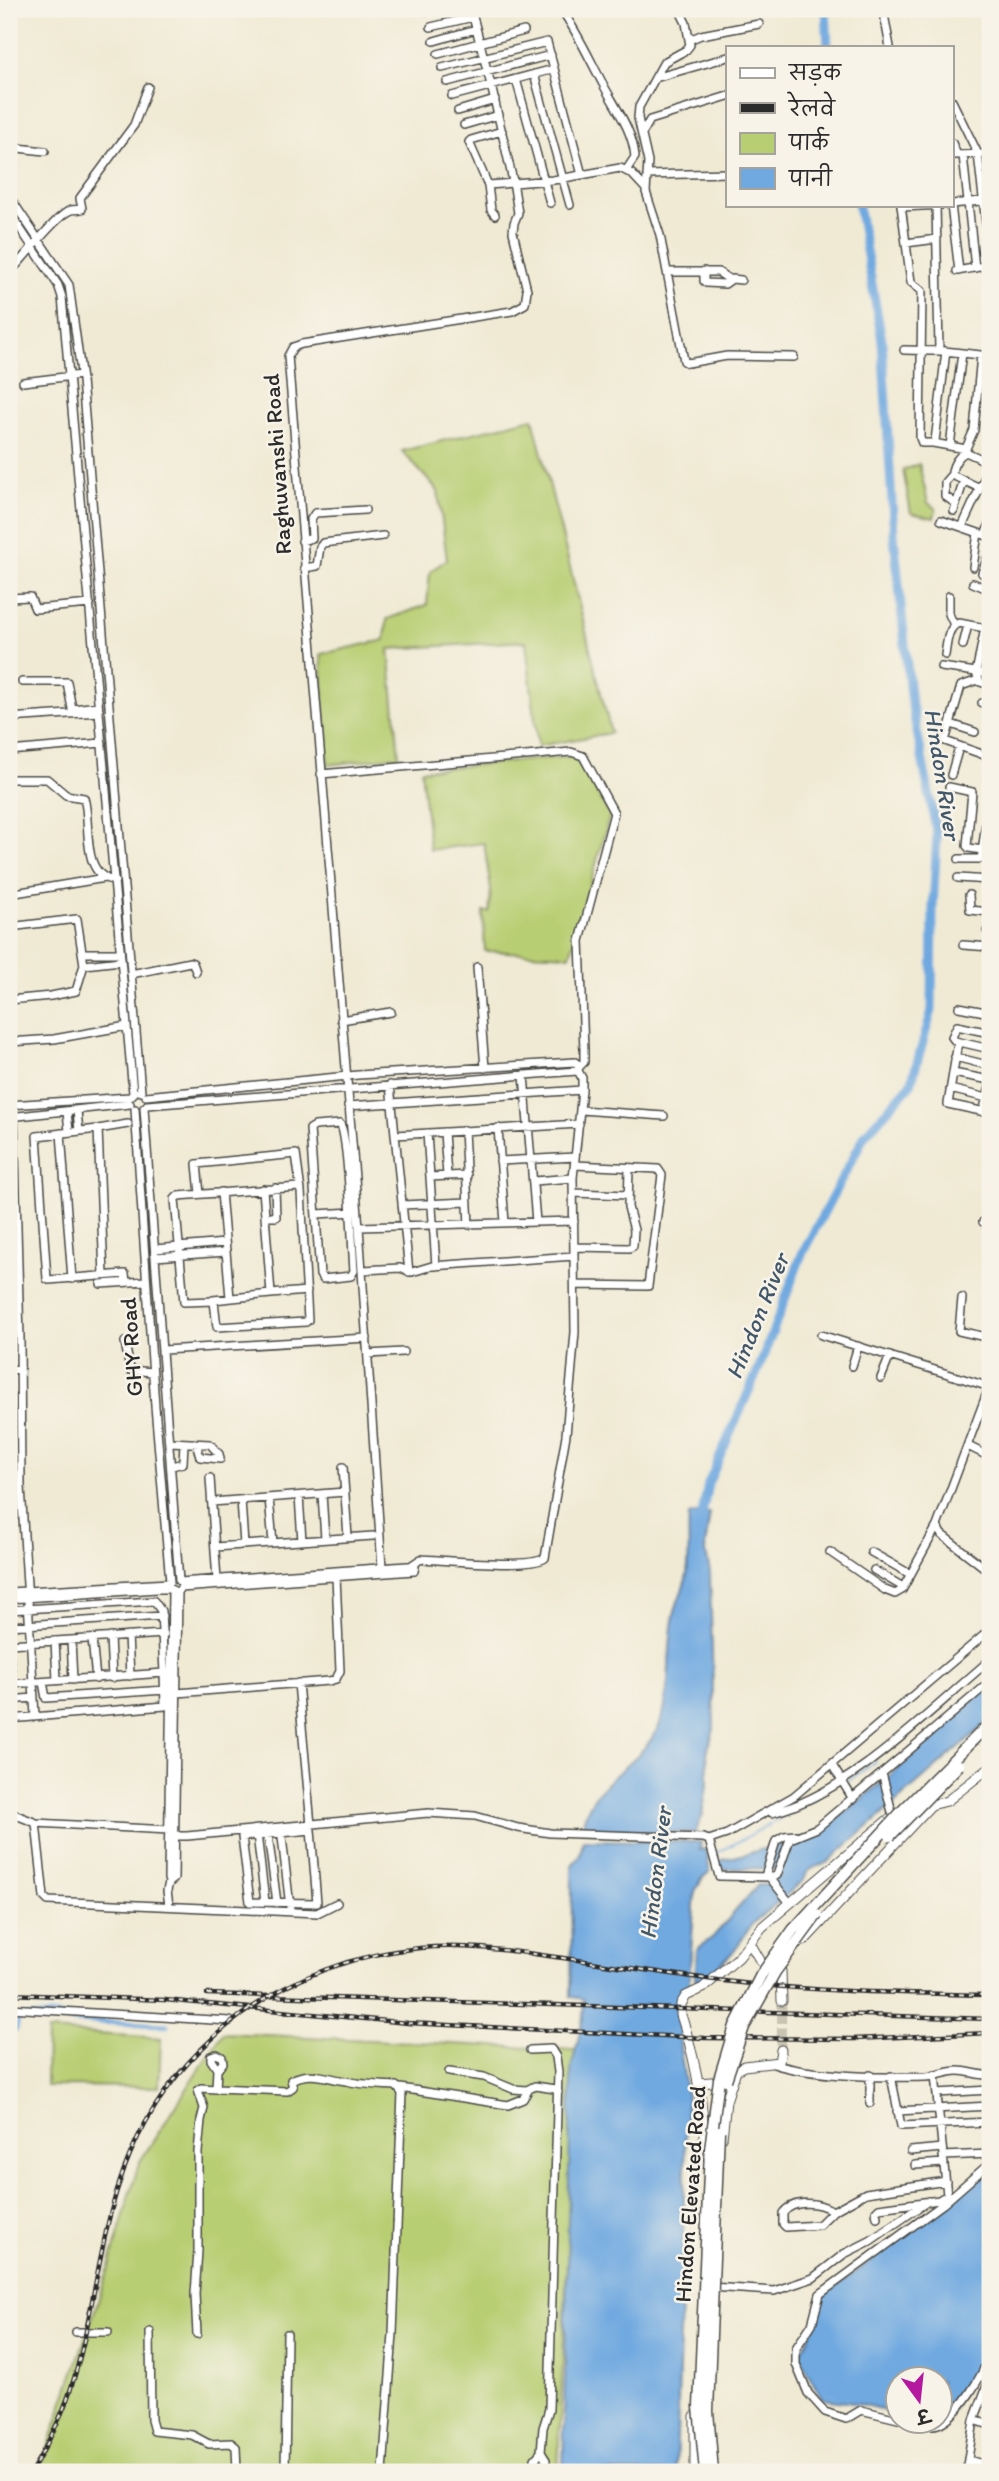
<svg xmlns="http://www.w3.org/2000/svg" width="999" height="2481" font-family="Itim,'Playpen Sans Deva',sans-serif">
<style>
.green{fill:#b8ce72;stroke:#727c4e;stroke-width:2}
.water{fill:#70a9e0;stroke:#4e6a86;stroke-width:2}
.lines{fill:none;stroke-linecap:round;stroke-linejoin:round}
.stream{stroke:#70a9e0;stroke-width:2}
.canal{stroke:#70a9e0;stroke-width:5}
.river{stroke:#70a9e0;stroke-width:9}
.major-tunnel{stroke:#c9c4b2;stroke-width:9;stroke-dasharray:9 4.5;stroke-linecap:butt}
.minor-casing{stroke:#494844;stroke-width:10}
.major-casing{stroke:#494844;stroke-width:11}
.minor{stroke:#fff;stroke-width:7}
.major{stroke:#fff;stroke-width:9}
.rail-casing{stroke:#2b2b2b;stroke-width:4.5}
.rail{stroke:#f7f3e8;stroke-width:2;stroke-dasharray:5;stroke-linecap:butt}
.highway-bridge-casing{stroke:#494844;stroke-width:13;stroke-linecap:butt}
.highway-bridge{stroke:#fff;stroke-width:10}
.labels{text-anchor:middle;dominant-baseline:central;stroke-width:5;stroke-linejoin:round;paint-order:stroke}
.street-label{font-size:23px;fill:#2b2b2b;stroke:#f7f3e8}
.water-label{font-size:24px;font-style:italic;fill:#43576a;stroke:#f7f3e8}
</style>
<rect width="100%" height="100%" fill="#f7f3e8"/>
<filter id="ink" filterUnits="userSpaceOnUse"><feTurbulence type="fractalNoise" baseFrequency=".0143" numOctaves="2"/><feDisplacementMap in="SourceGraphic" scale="14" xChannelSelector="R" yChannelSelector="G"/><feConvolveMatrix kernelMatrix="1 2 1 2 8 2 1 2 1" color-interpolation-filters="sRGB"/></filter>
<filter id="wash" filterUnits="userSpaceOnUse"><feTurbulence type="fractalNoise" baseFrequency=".00686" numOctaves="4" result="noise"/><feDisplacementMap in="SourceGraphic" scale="28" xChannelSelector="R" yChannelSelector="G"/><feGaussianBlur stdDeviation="1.57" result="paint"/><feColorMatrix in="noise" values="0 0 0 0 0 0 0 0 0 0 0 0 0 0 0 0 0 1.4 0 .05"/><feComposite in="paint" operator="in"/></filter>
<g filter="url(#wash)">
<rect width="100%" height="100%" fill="#f0ead4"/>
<path class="green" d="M533,418L611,733L538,746L526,641L389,649L399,756L328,765L321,654L385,640L387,619L427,605L430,572L447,559L438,491L402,451Z
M919,464L928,503L936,508L934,518L911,513L903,470Z
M575,756L610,815L570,955L485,951L483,912H489L491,890L484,843L430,850L421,770Z
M47,2031L161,2038L159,2087L46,2086Z
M223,2033L576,2050L558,2472H33L45,2457L107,2274L139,2163Z"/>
<path class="water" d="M710,1513L705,1547L710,1572L714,1729L707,1752L708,1780L702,1816L695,1833L582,1831C587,1780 639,1769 659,1726C672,1695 667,1652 673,1620C675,1605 682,1593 686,1579C691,1559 687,1536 689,1515Z
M990,1684V1720L828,1862C816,1868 808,1866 804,1880L752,1924L735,1950L702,1982L695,1979L697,1949L713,1937L758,1885H767L781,1875L778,1868L717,1869L715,1862L813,1836L823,1831L924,1747Z
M583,1840L701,1842L700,1850L706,1849L710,1872L703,1878L695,1891L689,1982L694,1985L681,1997L677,2018L681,2026L680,2047L687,2098L676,2472H563L571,2070L583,2018L584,1999L571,1997L572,1865L580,1856Z
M990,2167V2335L981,2362L952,2409L940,2417V2380H898L897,2413L861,2404L822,2399L799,2357L815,2325L823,2296L946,2206Z"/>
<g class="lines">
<path class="stream" d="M849,1780L876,1761
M714,1853L725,1849L817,1798"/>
<path class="canal" d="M9,2033L16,2029L19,2017L58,2016L74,2021L167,2025"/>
<path class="river" d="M826,9L828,47
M700,1525L708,1484L759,1368L802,1254L865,1135L911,1084L932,1010L933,908L937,835L910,695L894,535L882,340L858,205"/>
</g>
</g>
<g filter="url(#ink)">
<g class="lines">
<path class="major-tunnel" d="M781,2050L782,2001"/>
<g class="minor-casing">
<path id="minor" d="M561,9C578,33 590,60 604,86C616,108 633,131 635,157L627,169
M679,9L686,23L690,45L686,50L664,62L639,107L638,118L648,162L646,192L660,235L684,361L688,363L727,356L794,357
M883,9L890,47
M427,11L438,9
M431,27L473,17
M689,40L701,35L759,24
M434,41L476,29
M438,54L524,31
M442,68L547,42L582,175
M534,74L570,205
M655,78L728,57
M516,79L550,203
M447,82L551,55
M452,96L554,69
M952,101L978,154L990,259
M458,111L495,100
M464,125L498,115
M642,134L650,120L728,96
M952,143L957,155
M9,147L45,151
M952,155L990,154
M963,155L975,268
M647,175L728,173
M488,185L553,180L620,168L632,174L645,188
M9,196L69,285L82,380L141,1092
M952,204L990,200
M901,205L911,282L922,291L920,438L922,443H933L935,441L946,351
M936,205L939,350
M951,205L959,271
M901,207L943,205
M9,212L58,285L62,297L133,1093
M495,215L491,210L488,185L469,142L471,140L502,131
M906,243L937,239
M704,271V281L706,283L725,284L732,279L741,280
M957,271L990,265
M667,272H718L730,280
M9,273C24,259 55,216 71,210C75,209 78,210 82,209L80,198L134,125L148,87
M904,350L944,351L990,356
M23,382L81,375
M933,443L966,449
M950,446L962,353
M964,453L974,430L981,355
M952,474L945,482V496L956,504
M980,488L954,476L952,472C953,464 959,455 966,452L990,463
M954,511L964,480
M941,520L990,537
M962,527L990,466
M985,535L990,524
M302,541L312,538L311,519L315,513L365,510
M973,567L978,533
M304,568L317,566L320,547L323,543L383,536
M982,573L990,551
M973,583L990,590
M949,596V614L954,625
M9,598L30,597L35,609L90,604
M985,628L976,673L980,682L990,685
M963,645L968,625
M945,655C947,644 947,627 959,623L990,629
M941,667L990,674
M978,680L961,686L945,741L990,757
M22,682H67L73,714
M10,693L13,718
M982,703L990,706
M73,709L98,706
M9,718L99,712
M990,718V720
M951,724L975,732
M9,751L102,743
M321,774L571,752L583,756L614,813L580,941L584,1050V1062L580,1066
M951,775L959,747
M9,779H47L66,795L84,798C92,823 79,875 115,881
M949,787L972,792L967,846L969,848L982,850
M959,859H990
M981,859L990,794L988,784L990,772
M958,878L990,880
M9,894L105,878
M969,895L970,910L990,912
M9,927L77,919L84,965L76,991L51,996L9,1000
M987,931H990
M963,945L990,947
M83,953H120
M84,965L121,961
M477,967L485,1068
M131,974L190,962L193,963L196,972
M959,1007L990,1013
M341,1020L391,1012
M990,1033L957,1026L952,1037L955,1041L990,1049
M9,1042L54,1039L127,1026
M958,1042L948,1104L990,1113
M955,1057L987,1065
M953,1073L990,1080
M524,1075L536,1222
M390,1085L409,1272
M950,1089L987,1098
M146,1096L358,1075L575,1062L580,1066L577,1071L147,1105
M9,1105L130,1097L135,1092
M348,1106L582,1090
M144,1108L179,1581
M135,1109L155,1406L170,1582
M581,1110L664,1116
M77,1111L79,1131
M67,1112L69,1131
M983,1112L990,1087
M9,1117L130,1104
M14,1117L20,1339L21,1486L35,1716
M340,1124C349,1136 352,1248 354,1271L351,1276L323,1279L320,1275L319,1260L310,1129L315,1126Z
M498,1128L505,1223
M98,1129L128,1124
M464,1130L469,1225
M444,1132L447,1176
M61,1133L72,1279
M427,1133L436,1266
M395,1135L579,1124
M500,1161L575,1157
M575,1165L658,1169L662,1175L648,1286L575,1285
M430,1177L467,1175
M534,1181L573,1178
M263,1189L271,1294L307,1291
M221,1192L230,1298
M574,1193L628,1195
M200,1194L197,1164L296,1154L301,1191L308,1320L306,1322L217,1327L214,1301L184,1302L175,1199L178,1196L299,1187
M402,1205L468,1202
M316,1214L354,1212
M265,1217H276L275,1188
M983,1222L990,1225
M359,1227L574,1221
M574,1247L629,1248L633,1246L634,1230L628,1207L629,1168
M155,1249L225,1243
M155,1257L226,1252
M363,1270L400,1268L412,1272L432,1266L574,1256
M104,1275L98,1129L37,1136L47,1279L49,1280L125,1274L126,1282
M101,1284L146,1281
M962,1298L959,1331L990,1338
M213,1300L271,1294
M821,1335L990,1387
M125,1342L130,1370L152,1372
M163,1350L367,1338
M368,1354L403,1352
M852,1366L858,1346
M9,1370L20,1369
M881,1378L890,1356
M990,1385L937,1526L941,1534L990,1572
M170,1442L210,1444L219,1454L220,1459L200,1457L196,1443
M968,1446L990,1457
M172,1466L183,1463L184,1443
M343,1467L348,1537
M210,1478L217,1580
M322,1494L325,1539
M299,1496L302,1541
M269,1498L273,1543
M241,1500L244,1545
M212,1502L345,1492
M215,1547L373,1536
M830,1552L885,1590L895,1594L902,1590L937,1526
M871,1552L910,1574
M412,1565L421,1559C445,1560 529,1569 545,1558L566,1435L575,1332L573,1178L582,1090V1078L578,1071
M382,1567L359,1227L288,356L293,347L302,344L512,311L525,304L527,290L513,232L514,223L518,213L513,181L491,85L471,9
M874,1570L903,1587
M180,1582L407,1566H415L414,1571
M181,1588L414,1571
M172,1591L168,1879L170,1882L174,1879L178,1591
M9,1592L169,1583
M9,1599L157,1589H170L176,1592
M9,1610L154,1601L161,1611L164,1673L9,1684
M9,1626L162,1616
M128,1636L130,1676
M110,1637L112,1678
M92,1639L96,1679
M71,1640L73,1680
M55,1641L57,1680
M9,1644L164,1634
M9,1651L12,1684
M43,1682L46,1698L165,1690
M298,1683L311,1825
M177,1693L329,1681L336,1679L340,1671L336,1576
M9,1700L34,1698
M9,1719L165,1706L164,1673
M832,1765L853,1799
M882,1773L893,1816
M9,1812L36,1823L169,1830L179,1836H187L428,1813L475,1816L518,1828L550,1833L703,1838L709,1840L719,1876L774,1877L777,1875L790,1839L817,1828L990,1682
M772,1813C849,1794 930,1710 990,1660
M36,1823L44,1897L48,1901L317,1913L337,1903
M281,1828L290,1907
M311,1830L317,1903L250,1902L242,1837Z
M257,1834L265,1902
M268,1835L277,1903
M709,1840L727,1834L794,1796L990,1630
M790,1903L766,1873L776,1841L784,1836L795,1835
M169,1905L167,1891L169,1882
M9,2008L230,2021
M530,2050L551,2049L556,2057L558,2072L549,2409L543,2428L541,2452L535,2459L534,2472
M774,2064C808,2076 889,2078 926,2077C937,2076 947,2071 958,2071C970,2071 979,2076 990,2075
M449,2072L484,2077L513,2089L527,2090L535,2086L555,2089L558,2092
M870,2075V2103
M891,2076L901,2126L990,2122
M216,2088L287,2091L293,2087L291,2080C311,2070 326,2078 346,2081C362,2085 380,2085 396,2086L402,2093L393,2334L383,2472
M400,2088L508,2105L523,2099L529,2089
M937,2093L990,2090
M897,2111L990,2106
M911,2151L942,2148
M943,2156L990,2154
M915,2165L944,2163
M833,2211C819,2202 794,2199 783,2213V2224L786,2227L819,2225L833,2211L866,2193L946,2181
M877,2217L876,2211L879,2208L939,2200L947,2195L935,2075
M710,2287L774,2291L813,2278L844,2254L870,2241L928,2201
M76,2332H108
M150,2332L151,2420L154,2431L192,2435L209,2444L231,2443L236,2447L237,2472
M197,2334L195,2294L198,2251V2152L201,2120L204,2108L198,2090L201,2088L216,2089L217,2069L211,2060V2056L217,2054L222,2057L223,2063L217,2069
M898,2419L861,2410L846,2419L825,2412L808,2393L796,2364V2348L812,2324L820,2294L943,2204L990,2163
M974,2420L990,2425
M911,2422C919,2423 930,2427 938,2424C959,2416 984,2374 990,2353
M541,2452L546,2460L545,2472
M968,2460L990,2466
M285,2472L287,2334
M966,2472L974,2420L990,2378"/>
</g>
<g class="major-casing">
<path id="major" d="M804,1941L931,1805L947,1801L990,1767
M750,1943L761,1962L773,1970
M781,1971L782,2001
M698,2083L724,2081
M722,2138L726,2101L736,2070L744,2066L779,2062L781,2050
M705,2164C705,2113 697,2063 681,2015V2004L686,1996L703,1988L739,1957L762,1927L888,1820
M695,2472V2416"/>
</g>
<use href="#minor" class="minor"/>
<use href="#major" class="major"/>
<g class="rail-casing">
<path id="rail" d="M9,1994L165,2000L408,2023L705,2038L854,2039L990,2033
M207,1994L990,2019
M31,2472C46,2447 61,2419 70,2391C98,2307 98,2217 138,2137C162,2088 198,2047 241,2015C293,1977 355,1954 420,1948C462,1944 506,1950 548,1956C610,1964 671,1975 733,1982C818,1992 904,1993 990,1995"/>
</g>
<use href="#rail" class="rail"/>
<g class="highway-bridge-casing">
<path id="highway-bridge" d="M890,1836L959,1765
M726,2080L744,2027L775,1972L817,1915
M705,2472L699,2407L710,2149L719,2079L735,2026L761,1975L793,1930L905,1808L990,1723
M713,2472L708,2411L719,2131"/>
</g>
<use href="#highway-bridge" class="highway-bridge"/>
</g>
</g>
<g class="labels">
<g class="street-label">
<text transform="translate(277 464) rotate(-94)">Raghuvanshi Road</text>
<text transform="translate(131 1347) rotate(-94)">GHY Road</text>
<text transform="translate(690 2194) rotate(-86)">Hindon Elevated Road</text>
</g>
<g class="water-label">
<text transform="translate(943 774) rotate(81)">Hindon River</text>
<text transform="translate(757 1316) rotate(-68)">Hindon River</text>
<text transform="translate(655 1873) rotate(-83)">Hindon River</text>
</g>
</g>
<rect width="999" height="2481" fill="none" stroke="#f7f3e8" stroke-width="35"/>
<rect x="726" y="46" width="228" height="161" fill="#f7f3e8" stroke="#a5a39c" stroke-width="2"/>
<rect x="740" y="68" width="35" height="10" fill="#ffffff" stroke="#a5a39c" stroke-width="2"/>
<text x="789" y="80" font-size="21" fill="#2b2b2b">सड़क</text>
<rect x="740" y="103" width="35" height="10" fill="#2b2b2b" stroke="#a5a39c" stroke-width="2"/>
<text x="789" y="116" font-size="21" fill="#2b2b2b">रेलवे</text>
<rect x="740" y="133" width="35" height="21" fill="#b8ce72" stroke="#a5a39c" stroke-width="2"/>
<text x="789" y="150" font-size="21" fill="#2b2b2b">पार्क</text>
<rect x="740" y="168" width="35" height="21" fill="#70a9e0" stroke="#a5a39c" stroke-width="2"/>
<text x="789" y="186" font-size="21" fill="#2b2b2b">पानी</text>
<g transform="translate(919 2400) rotate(165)"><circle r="33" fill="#f7f3e8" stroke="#a5a39c" stroke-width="2"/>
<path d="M0-5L12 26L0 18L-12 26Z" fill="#b5179e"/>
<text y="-10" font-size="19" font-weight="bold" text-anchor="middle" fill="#2b2b2b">उ</text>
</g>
</svg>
